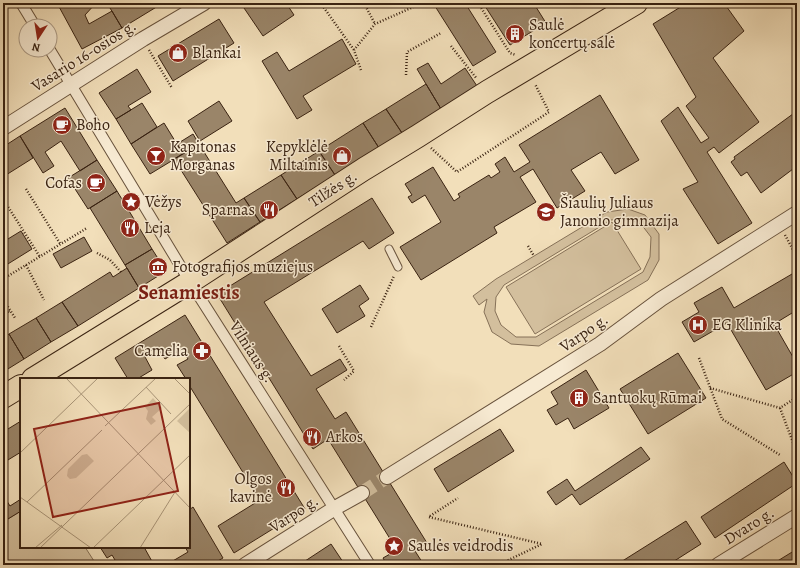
<svg xmlns="http://www.w3.org/2000/svg" width="800" height="568" font-family="Alegreya,serif">
<style>
.green{fill:#d3bf9d;stroke:#867158;fill-rule:evenodd}
.building{fill:#9a8569;stroke:#3a2312}
.lines{fill:none;stroke-linecap:round;stroke-linejoin:round}
.minor-tunnel{stroke:#cdb998;stroke-width:14;stroke-dasharray:14 7;stroke-linecap:butt}
.service-casing{stroke:#68523c;stroke-width:9}
.pedestrian-casing{stroke:#68523c;stroke-width:12}
.minor-casing{stroke:#68523c;stroke-width:16}
.trunk-casing{stroke:#3a2312;stroke-width:24}
.path{stroke:#3a2312;stroke-width:2.5;stroke-dasharray:1 2;stroke-linecap:butt}
.service{stroke:#f7ead2;stroke-width:7}
.pedestrian{stroke:#f7ead2;stroke-width:10}
.minor{stroke:#f7ead2;stroke-width:14}
.trunk{stroke:#f2dfba;stroke-width:22}
.labels{text-anchor:middle;dominant-baseline:central;stroke-width:3;stroke-linejoin:round;paint-order:stroke}
.poi-label{font-size:16px;fill:#3a2312;stroke:#f7ead2;text-anchor:start}
.street-label{font-size:16px;fill:#3a2312;stroke:#f7ead2}
.district-label{font-size:20px;font-weight:bold;fill:#7a1f14;stroke:#f7ead2}
.inset-road{fill:none;stroke:#a89477;stroke-width:1}
.view{fill:#8f2418;fill-opacity:0.15;stroke:#8f2418;stroke-width:2}
.inset-edge{fill:none;stroke:#3a2312;stroke-width:2}
</style>
<rect width="100%" height="100%" fill="#f2dfba"/>
<filter id="stains"><feTurbulence type="fractalNoise" baseFrequency=".005" numOctaves="4"/><feColorMatrix values="0 0 0 0 .2 0 0 0 0 .09 0 0 0 0 .02 0 0 0 .5 -.17"/></filter>
<radialGradient id="worn" r=".72"><stop offset=".6" stop-color="#630" stop-opacity="0"/><stop offset="1" stop-color="#630" stop-opacity=".3"/></radialGradient>
<path class="green" d="M628,209L645,215L659,234V260L648,280L539,346L511,344L492,332L484,312L487,299L479,305L473,296L496,279L607,212ZM627,219L641,224L651,237L650,257L643,272L536,337H516L501,325L495,311L496,297L504,285L611,220Z
M612,222L641,269L535,334L506,287Z
M21,511V547H85L94,561L88,565H10L3,553V522Z"/>
<path class="building" d="M57,3H96L85,15L89,24L112,11L122,28L82,49Z
M118,3H163L122,28L110,8Z
M252,3H286L294,15L263,36L244,8Z
M433,3H465L496,52L473,66Z
M483,3H541L536,7L546,23L510,45Z
M687,3H724L744,31L713,58L759,122L719,153L714,147L707,152L752,223L718,244L683,189L698,182L661,121L678,107L701,143L709,138L686,106L696,97L653,24Z
M219,19L234,43L173,81L158,56Z
M342,39L356,64L303,96L312,110L297,119L262,61L277,52L289,71Z
M428,63L441,84L465,68L477,86L441,109L417,69Z
M137,69L151,92L128,106L131,110L116,119L99,93Z
M426,84L441,109L402,133L386,109Z
M600,95L639,160L615,174L601,152L571,170L585,191L557,208L533,169L520,177L536,202L494,227L497,233L421,280L400,247L441,222L425,195L412,203L408,197L412,195L405,184L433,167L454,201L460,197L458,194L489,175L491,178L500,172L495,164L505,157L514,172L530,162L519,145Z
M219,101L232,121L200,141L188,121Z
M142,103L157,127L131,144L116,119Z
M65,108L97,160L80,171L61,141L45,152L54,166L43,173L20,136Z
M386,109L402,133L379,148L363,123Z
M797,111V166L761,193L747,172L741,176L731,162L735,159L734,157Z
M164,123L183,154L150,174L131,144Z
M363,123L379,148L335,175L319,151Z
M193,134L199,144L183,154L177,144Z
M20,136L33,158L6,175L3,170V147Z
M199,144L236,203L244,198L260,222L227,243L174,159Z
M319,151L335,175L297,199L281,175Z
M97,160L117,191L88,209L68,178Z
M281,175L297,199L260,222L244,198Z
M117,191L152,249L125,265L90,208Z
M372,198L394,233L369,249L363,241L264,302L311,376L340,359L347,370L316,389L335,419L346,412L427,543L415,551L424,565H387L383,558L397,550L328,439L313,449L217,294Z
M21,231L32,249L3,267V242Z
M84,237L92,251L61,268L53,254Z
M152,249L166,271L139,288L125,265Z
M127,268L139,288L78,326L62,302L110,272L113,277Z
M792,274L797,283V310L774,324L797,364V372L766,390L727,323L694,342L682,322L699,312L694,303L722,287L734,308Z
M360,285L369,299L359,306L365,316L337,333L322,309Z
M62,302L78,326L51,342L36,318Z
M185,315L305,509L234,553L218,526L260,500L189,385V379H186L177,365L188,359L182,349L165,359L157,347L144,355L152,370L137,379H128L115,358Z
M36,318L51,342L24,359L9,334Z
M9,334L24,359L3,372V338Z
M678,353L706,398L648,434L620,389Z
M586,370L609,408L574,429L568,418L556,425L547,410L558,404L551,392Z
M21,421V452L3,463V432Z
M500,429L514,451L448,492L434,469Z
M641,447L650,459L580,505L572,494L556,505L547,492L567,479L575,491Z
M784,462L797,483L715,538L701,517Z
M3,495L10,506L21,499V511L3,522Z
M193,507L223,558L211,565H166L188,552L185,547H189V510Z
M686,521L701,544L668,565H616Z
M331,544L345,565H299Z
M100,547H144L154,565H118L112,555L107,558Z
M797,549V565H771Z"/>
<g class="lines">
<path class="minor-tunnel" d="M362,493L387,477"/>
<g class="service-casing">
<path id="service" d="M389,249L398,267"/>
</g>
<g class="pedestrian-casing">
<path id="pedestrian" d="M21,3L35,26
M50,50L190,282L370,565"/>
</g>
<g class="minor-casing">
<path id="minor" d="M3,128L143,39L204,3
M387,477L600,344L661,299L797,213
M245,565L335,508L362,493
M718,565L797,516"/>
</g>
<g class="trunk-casing">
<path id="trunk" d="M33,379L190,282L364,169L418,136L487,92L636,3
M3,397L21,386"/>
</g>
<path class="path" d="M366,3L365,5L375,24
M478,3L510,53L516,55
M322,5L354,50
M451,46L477,79
M149,50L172,88
M361,70L354,50L375,24L420,4
M406,75L407,52L441,33
M431,148L457,172L549,112L535,84
M26,189L61,245
M5,202L40,257
M785,235L797,257
M528,246L534,256
M97,253L110,260L121,272
M26,265L44,300
M3,279L87,228
M3,299L15,318
M3,309L10,312
M371,327L394,276
M339,346L354,371L344,380
M699,358L722,419L780,455
M710,388L780,408L797,397
M780,408L794,445
M430,516L458,498
M429,517L542,544L498,565"/>
<use href="#service" class="service"/>
<use href="#pedestrian" class="pedestrian"/>
<use href="#minor" class="minor"/>
<use href="#trunk" class="trunk"/>
</g>
<defs>
<g id="building-disc" transform="scale(1)"><circle r="9.5" fill="#8f2418" stroke="#f7ead2"/><path d="M-4-6H4V6H1V3H-1V6H-4ZM-2.5-4.3h1.7v1.8h-1.7ZM.8-4.3h1.7v1.8H.8ZM-2.5-1h1.7V.8h-1.7ZM.8-1h1.7V.8H.8Z" fill="#fff"/></g>
<g id="shop-disc" transform="scale(1)"><circle r="9.5" fill="#8f2418" stroke="#f7ead2"/><path d="M-5-2.5h2.3a2.7 3.5 0 0 1 5.4 0H5L5.5 6h-11ZM-1.5-2.5h3a1.5 2.3 0 0 0-3 0Z" fill="#fff"/></g>
<g id="cafe-disc" transform="scale(1)"><circle r="9.5" fill="#8f2418" stroke="#f7ead2"/><path d="M-5.5-4.5H6V0H3Q3 3.5 0 3.5H-2.5Q-5.5 3.5-5.5 0ZM3-3.2v2h1.7v-2ZM-6 4.5H4V6H-6Z" fill="#fff"/></g>
<g id="bar-disc" transform="scale(1)"><circle r="9.5" fill="#8f2418" stroke="#f7ead2"/><path d="M-6-5H6L.8 .8V4.5H3.5V6h-7V4.5H-.8V.8Z" fill="#fff"/></g>
<g id="sight-disc" transform="scale(1)"><circle r="9.5" fill="#8f2418" stroke="#f7ead2"/><path d="M0-6L1.8-2.2L6-1.7L2.9 1.2L3.7 5.4L0 3.3L-3.7 5.4L-2.9 1.2L-6-1.7L-1.8-2.2Z" fill="#fff"/></g>
<g id="restaurant-disc" transform="scale(1)"><circle r="9.5" fill="#8f2418" stroke="#f7ead2"/><path d="M-5-6h1v4h1v-4h1v4h1v-4h1v5L-1.5 .5V6h-2V.5L-5-1ZM5-6V6H3V1.5H1.5Q1.5-4 5-6Z" fill="#fff"/></g>
<g id="school-disc" transform="scale(1)"><circle r="9.5" fill="#8f2418" stroke="#f7ead2"/><path d="M0-5L7-2L0 1L-7-2ZM-4 1L0 2.5L4 1V4Q0 6-4 4Z" fill="#fff"/></g>
<g id="museum-disc" transform="scale(1)"><circle r="9.5" fill="#8f2418" stroke="#f7ead2"/><path d="M0-6L6-3V-2H-6V-3ZM-5-1h2V3h-2ZM-1-1h2V3h-2ZM3-1h2V3H3ZM-6 4H6V6H-6Z" fill="#fff"/></g>
<g id="hospital-disc" transform="scale(1)"><circle r="9.5" fill="#8f2418" stroke="#f7ead2"/><path d="M-5-5h3v3.5h4V-5h3V5h-3V1.5h-4V5h-3Z" fill="#fff"/></g>
<g id="pharmacy-disc" transform="scale(1)"><circle r="9.5" fill="#8f2418" stroke="#f7ead2"/><path d="M-2-6h4v4h4v4h-4v4h-4v-4h-4v-4h4Z" fill="#fff"/></g>
</defs>
<g fill-rule="evenodd">
<use href="#building-disc" x="515" y="34"/>
<use href="#shop-disc" x="178" y="53"/>
<use href="#cafe-disc" x="62" y="125"/>
<use href="#bar-disc" x="156" y="156"/>
<use href="#shop-disc" x="342" y="156"/>
<use href="#cafe-disc" x="96" y="183"/>
<use href="#sight-disc" x="131" y="202"/>
<use href="#restaurant-disc" x="269" y="210"/>
<use href="#school-disc" x="546" y="212"/>
<use href="#restaurant-disc" x="130" y="228"/>
<use href="#museum-disc" x="158" y="267"/>
<use href="#hospital-disc" x="698" y="325"/>
<use href="#pharmacy-disc" x="202" y="351"/>
<use href="#building-disc" x="579" y="398"/>
<use href="#restaurant-disc" x="312" y="437"/>
<use href="#restaurant-disc" x="286" y="488"/>
<use href="#sight-disc" x="394" y="546"/>
</g>
<g class="labels">
<g class="poi-label">
<text x="529" y="25">Saulė<tspan x="529" dy="18">koncertų salė</tspan></text>
<text x="192" y="53">Blankai</text>
<text x="76" y="125">Boho</text>
<text x="170" y="147">Kapitonas<tspan x="170" dy="18">Morganas</tspan></text>
<text x="328" y="147" text-anchor="end">Kepyklėlė<tspan x="328" dy="18">Miltainis</tspan></text>
<text x="82" y="183" text-anchor="end">Cofas</text>
<text x="145" y="202">Vėžys</text>
<text x="560" y="203">Šiaulių Juliaus<tspan x="560" dy="18">Janonio gimnazija</tspan></text>
<text x="255" y="210" text-anchor="end">Sparnas</text>
<text x="144" y="228">Leja</text>
<text x="172" y="267">Fotografijos muziejus</text>
<text x="712" y="325">EG Klinika</text>
<text x="188" y="351" text-anchor="end">Camelia</text>
<text x="593" y="398">Santuokų Rūmai</text>
<text x="326" y="437">Arkos</text>
<text x="272" y="479" text-anchor="end">Olgos<tspan x="272" dy="18">kavinė</tspan></text>
<text x="408" y="546">Saulės veidrodis</text>
</g>
<g class="street-label">
<text transform="translate(84 56) rotate(-32)">Vasario 16-osios g.</text>
<text transform="translate(333 189) rotate(-33)">Tilžės g.</text>
<text transform="translate(584 333) rotate(-34)">Varpo g.</text>
<text transform="translate(252 352) rotate(57)">Vilniaus g.</text>
<text transform="translate(294 514) rotate(-33)">Varpo g.</text>
<text transform="translate(749 526) rotate(-32)">Dvaro g.</text>
</g>
<g class="district-label">
<text x="189" y="292">Senamiestis</text>
</g>
</g>
<g transform="translate(20 378)">
<rect width="170" height="170" fill="#f2dfba"/>
<path d="M133,20L142,30L132,39L136,43L131,47L126,41L128,33L125,29ZM170,30V55L157,43ZM67,76L74,83L56,100L50,101L47,98L48,91L62,77Z" fill="#d3bf9d"/>
<path class="inset-road" d="M46,0L170,130M154,0L170,16M126,9L151,36M85,48L136,0M0,75L78,0M0,119L71,170M7,124L82,52M15,170L42,147M20,170L170,26M73,170L170,77M120,170L155,114"/>
<path class="view" d="M139,25L158,113L33,139L14,51Z"/>
<rect width="170" height="170" class="inset-edge"/>
</g>
<rect width="800" height="568" fill="none" stroke="#f2dfba" stroke-width="16"/>
<rect x="4" y="4" width="792" height="560" fill="none" stroke="#3a2312" stroke-width="2"/>
<rect x="8" y="8" width="784" height="552" fill="none" stroke="#3a2312"/>
<g transform="translate(38 38) rotate(192)"><circle r="19" fill="#f7ead2" stroke="#ab9a85"/>
<path d="M0-3L7 15L0 10L-7 15Z" fill="#8f2418"/>
<text y="-6" font-size="11" font-weight="bold" text-anchor="middle" fill="#3a2312">N</text>
</g>
<rect width="100%" height="100%" filter="url(#stains)"/>
<rect width="100%" height="100%" fill="url(#worn)"/>
</svg>
